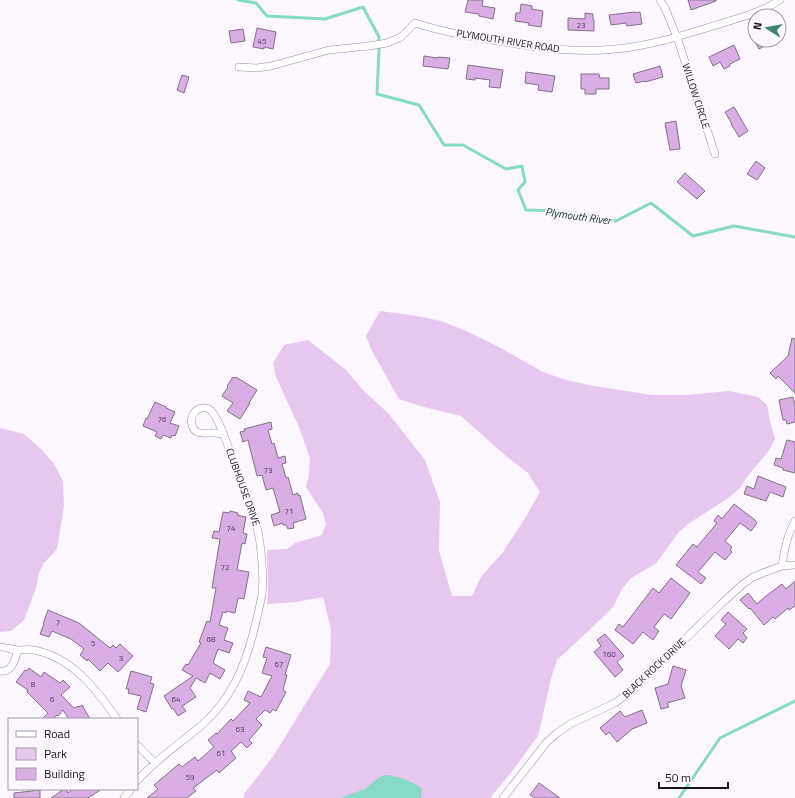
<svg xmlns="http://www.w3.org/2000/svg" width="795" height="798" font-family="'Titillium Web',sans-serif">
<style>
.green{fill:#e6c7ee}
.water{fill:#87dac5}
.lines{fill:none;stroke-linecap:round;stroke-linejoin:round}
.stream{stroke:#87dac5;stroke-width:3}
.building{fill:#d8aee4;stroke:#817285}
.minor-casing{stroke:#9e8fa3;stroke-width:8}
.minor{stroke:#fff;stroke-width:7}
.labels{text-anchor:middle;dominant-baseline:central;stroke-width:4;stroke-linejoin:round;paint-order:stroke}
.number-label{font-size:8px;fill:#4a3a4e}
.street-label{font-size:10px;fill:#1a141c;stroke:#fcf6fe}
.water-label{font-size:11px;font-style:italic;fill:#1d433a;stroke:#fcf6fe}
</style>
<rect width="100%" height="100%" fill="#fcf6fe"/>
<path class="green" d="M380,311L417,316L441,321L464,330L497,346L543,372L566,380L594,386L652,395H687L729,391L758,397L767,405L770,421L775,439L768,452L746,478L740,488L727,499L688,524L679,532L657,562L655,564L631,578L622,589L613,607L600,620L557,660L551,679L538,736L513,770L490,798H243L245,793L274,755L330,664L331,630L323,597L296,602L267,604L268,591L267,550L287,549L295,543L322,535L326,524L323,513L306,487L309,475L310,458L299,427L276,377L273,363L284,345L308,340L345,369L364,391L388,413L425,460L440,502L439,551L452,596H472L481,577L503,552L524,520L540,492L528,473L506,456L461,416L424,407L399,399L372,351L366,336Z
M0,428L24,434L41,449L54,464L63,481L64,506L57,549L44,563L39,573L36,588L24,620L11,631L0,632Z"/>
<path class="water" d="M384,775C394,775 414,781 422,789L421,798H340L365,789L377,779Z"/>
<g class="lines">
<path class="stream" d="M238,0L256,3L267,16L325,19L363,7L379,37V50L377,94L419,105L444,145H463L506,169L522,166L525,182L518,190L526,210L558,211L616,221L651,203L693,236L734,226L795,237
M679,798L720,738L795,701"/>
</g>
<path class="building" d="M468,0H483L482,6L495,8L493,19L479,16V14L465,12Z
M688,0H716V1L691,10Z
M521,4L532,6V9L543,11L541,27L528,25L529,23L515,21L516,13H520Z
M635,12V13L640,12L642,24L627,26L626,23L611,25L609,15Z
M585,13L593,14V20H594V31L568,30V18L585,19Z
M257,28L276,32L273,49L264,47V49L253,47Z
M243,29L245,41L231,43L229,31Z
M754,40H776L759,49Z
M734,45L740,59L730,64V66L724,69L720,62L713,66L709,57Z
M424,56L437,58L438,57L450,58L448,69L423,66Z
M468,65L503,70L500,88L489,87L490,80L475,78V80L466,79Z
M660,66L663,77L645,82V81L636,83L633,74Z
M526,72L555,76L552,92L538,90L539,85L525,83Z
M581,74H599L600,78H609V89H596V94H585V89H581Z
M182,75L189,77L184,93L177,90Z
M734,107L748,131L739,137L731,124H732L725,112Z
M676,121L680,149L670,150L665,123Z
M756,161L765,168L757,180L747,174Z
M685,173L705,191L697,199L677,182Z
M792,338L795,339V393L778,376L776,379L770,373L788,356Z
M233,377L235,378L236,377L257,390L249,403H250L240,419L227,411L233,403L222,396L228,387L227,386Z
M793,397L795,405V422L787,424L786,420H783L779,400Z
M155,402L166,407V408L175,412L170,423L179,426L175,436L172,435L171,438L163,435L161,439L155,436L157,432L143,426L146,418L147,419Z
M271,422L272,429L268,430L272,444L274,443L278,458L285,456L286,463L282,464L286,478L288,477L293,495L298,493V496L300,495L306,519L293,523L294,528L288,529L286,525H283V523L274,526L271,515L280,512L273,488L266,490L262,475L257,476L248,440L243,442L240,432L245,431L244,429Z
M787,440L795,442V473L783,470V468L774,465L776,458L781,459Z
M758,476L786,487L783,497L770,492L766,501L744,494L747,486L754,489Z
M734,504L755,520V521L757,523L751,531L740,523L725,541L732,547L730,550L732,552L725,560L715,552L698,572L706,578L701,584L676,565L693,544L697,547L717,523L714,521L718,515L722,519Z
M230,511L238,513L237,515L246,517L243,533L247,534L245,544L242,543L237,570L249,572L244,599L238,598L235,613L226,611V613L223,612L219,625L228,628L224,640L233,643L229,653L218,649L213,663L225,670L220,679L210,673L205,683L196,678L190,688L196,697L182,706L186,711L178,716L173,708L172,709L164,696L193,676L182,670L186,664L188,665L201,643L199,642L207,621L210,622L216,588H212L220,539L212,538L214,531L219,532L223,512L229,513Z
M671,578L690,593L671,619L664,614L654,627L659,631L653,640L643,632L633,644L615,630L619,624L623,627L653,588L659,593Z
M795,581V606L789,610L788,608L775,619L773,617L764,625L750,608L749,609L740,600L748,593L757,604L766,596L782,584L786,589Z
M48,610L79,623L110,648L113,645L116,648L120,644L133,656L118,672L108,663L100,671L88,659L87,661L80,655L84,649L71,639L52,631L49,637L40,634L44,624H43Z
M728,612L747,629L743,633L747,638L743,643L738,639L729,649L715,636L726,624L721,620Z
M605,634L624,656L617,662L623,670L615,677L594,652L601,646L597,640Z
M266,647L291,655L285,675H287L283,690L286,692L276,711L273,709L270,713L265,710L256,719L262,725L249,740L252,743L247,748L241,742L231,751L236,758L219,773L217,770L193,788L196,791L187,798H147L158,789L154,785L179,764L182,767L195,757L198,761L214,747L208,740L216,733L217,734L231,719L233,721L250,703L244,700L248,691L261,697L272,676L262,673L267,658L263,657Z
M673,666L686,670L681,686L685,698L667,703L669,707L661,709L655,688L668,684Z
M29,668L41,677L44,672L60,683L63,680L70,687L61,695L74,708L79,706V707L82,705L90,719H69L63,710L58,716L57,715L53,719H42L48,713L27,692L28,690L16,682L25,670L27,671Z
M131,671L152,677L150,683L154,684L146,712L137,709L141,696L128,693L129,689H126Z
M642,710L647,723L632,729L617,742L609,732L606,735L600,728L620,711L625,717Z
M539,783L560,798H535L530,795Z
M64,789H66L68,793L73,789H102L88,798H51Z
M40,790V798H14V793Z"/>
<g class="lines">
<g class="minor-casing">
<path id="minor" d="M660,0L665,8L677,37L715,154
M239,67L257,68L271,66L329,50L369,46L387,43L401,37L415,23C446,33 478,38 510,43C545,49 580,53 615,49C649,46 681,36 713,26C736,19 760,13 780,0
M782,566C784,550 787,535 795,521
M0,647C6,647 12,650 18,650C23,650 28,649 33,650C71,656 97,690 117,719
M0,671C12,673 15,660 18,650
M137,745L155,763
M137,781C156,759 181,743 203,724C232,698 245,666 254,630C257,618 260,606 262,594C264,578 262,560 260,543C256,512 242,483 231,454C226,441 221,424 213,413C205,401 188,411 192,425C195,437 207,432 215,433C218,433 221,434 224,435
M124,798L131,789
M503,798L546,743L557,733L570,724L615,703L634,689L721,604L743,584L753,577L763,573L782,566L795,565"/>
</g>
<use href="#minor" class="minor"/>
</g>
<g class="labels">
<g class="number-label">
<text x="581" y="25">23</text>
<text x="262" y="41">45</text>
<text x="162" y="419">76</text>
<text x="268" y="470">73</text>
<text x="289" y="511">71</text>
<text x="231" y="528">74</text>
<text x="225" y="567">72</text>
<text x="58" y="622">7</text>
<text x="211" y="639">68</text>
<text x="93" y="643">5</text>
<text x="609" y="654">160</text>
<text x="121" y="658">3</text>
<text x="279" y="664">67</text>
<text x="33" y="684">8</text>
<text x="52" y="699">6</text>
<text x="176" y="699">64</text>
<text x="240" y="729">63</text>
<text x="221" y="753">61</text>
<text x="190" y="777">59</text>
</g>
<g class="street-label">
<text transform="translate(508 41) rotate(9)">PLYMOUTH RIVER ROAD</text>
<text transform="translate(696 96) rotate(72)">WILLOW CIRCLE</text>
<text transform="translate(243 487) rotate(70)">CLUBHOUSE DRIVE</text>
<text transform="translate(654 668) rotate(-43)">BLACK ROCK DRIVE</text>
</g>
<g class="water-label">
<text transform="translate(578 216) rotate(8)">Plymouth River</text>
</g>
</g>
<rect x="8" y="718" width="130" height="72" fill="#fcf6fe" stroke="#a29ca4"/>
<rect x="16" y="731" width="20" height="6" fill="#ffffff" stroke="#a29ca4"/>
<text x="44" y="738" font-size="12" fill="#1a141c">Road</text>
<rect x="16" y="748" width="20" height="12" fill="#e6c7ee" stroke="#a29ca4"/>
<text x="44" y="758" font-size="12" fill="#1a141c">Park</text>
<rect x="16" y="768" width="20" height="12" fill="#d8aee4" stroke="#a29ca4"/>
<text x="44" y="778" font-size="12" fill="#1a141c">Building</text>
<g transform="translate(767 28) rotate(281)"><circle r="19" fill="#fcf6fe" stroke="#a29ca4"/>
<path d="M0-3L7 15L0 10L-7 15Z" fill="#408272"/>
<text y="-6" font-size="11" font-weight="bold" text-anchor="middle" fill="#1a141c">N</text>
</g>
<path d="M659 782v6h69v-6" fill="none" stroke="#1a141c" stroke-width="2"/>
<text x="665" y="782" font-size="12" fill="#1a141c" stroke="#fcf6fe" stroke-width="3" paint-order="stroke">50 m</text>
</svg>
